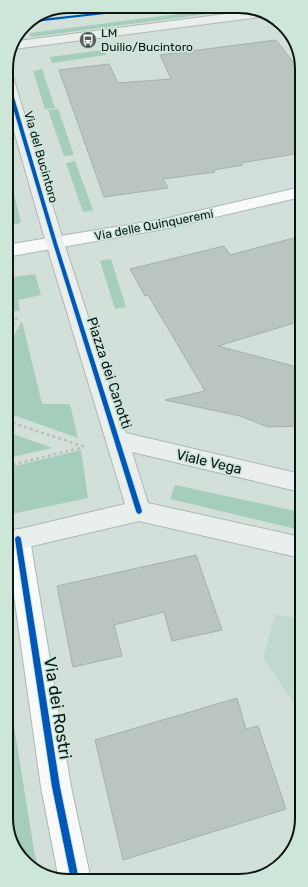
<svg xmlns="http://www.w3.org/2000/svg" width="308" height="887" font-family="Rubik,sans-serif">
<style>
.built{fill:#c0d9ce}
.green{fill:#a4cdbb}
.building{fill:#bac5c0;stroke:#a5b0ab}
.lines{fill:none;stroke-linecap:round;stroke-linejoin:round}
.street-casing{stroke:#acb7b2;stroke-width:2}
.secondary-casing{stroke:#acb7b2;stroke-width:2}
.path-far1{stroke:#babebc;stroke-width:2;stroke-dasharray:2.5 2.5;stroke-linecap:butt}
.path{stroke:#babebc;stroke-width:2.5;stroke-dasharray:3 3;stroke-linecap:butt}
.street{fill:#f8faf9;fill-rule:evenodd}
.secondary{fill:#eaefed;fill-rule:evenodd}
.cycleway-casing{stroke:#cce6da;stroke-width:2}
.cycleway{fill:#0057b8;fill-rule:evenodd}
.labels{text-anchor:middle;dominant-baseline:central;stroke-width:3.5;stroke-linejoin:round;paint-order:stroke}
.far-poi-label{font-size:12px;fill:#0d1613;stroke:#cce6da;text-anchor:start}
.far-street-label{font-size:12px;fill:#0d1613;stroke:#cce6da}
.street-label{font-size:14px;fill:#0d1613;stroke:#cce6da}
.near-street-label{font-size:17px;fill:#0d1613;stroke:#cce6da}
.rim{fill:none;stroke:#0d1613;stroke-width:2}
</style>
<rect width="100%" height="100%" fill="#d2e0d9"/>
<path class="built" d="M275,614L302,620V715L263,658Z"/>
<path class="green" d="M233,7L253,8L31,37L30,33Z
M103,50L106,55L52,63L50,57Z
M42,69L55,108L45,109L33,71Z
M58,109L74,155L64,156L48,110Z
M75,161L93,210L83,212L66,163Z
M13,190L21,223L6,226V191Z
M111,259L126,307L115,309L100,261Z
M35,274L41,295L18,300L20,310L7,313L6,278Z
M22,321L42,404H70L78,438L13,415L7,381V348Z
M7,432L53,448L7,458Z
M81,450L88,498L7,515V468Z
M175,485L300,512L296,529L170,499Z
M7,683L34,850L39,870L24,862L7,830Z"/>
<path class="building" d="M276,40L301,72V153L241,163L243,165L213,170L215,172L163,179L168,188L104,197L59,70L109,64L118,83L171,79L160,55Z
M301,236V321L218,346L301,368V426L268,427L240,416L165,400L205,391L148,295L145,296L130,269L224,246L230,255Z
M196,555L222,630L172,641L164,612L114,625L122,656L73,667L57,586Z
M237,698L246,729L258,726L286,809L123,860L95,740Z"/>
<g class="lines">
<g class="street-casing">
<path id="street" d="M301,187V197L164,229L6,257V245L164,219Z
M18,529L27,532L30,539L71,787L91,880H59L41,787L7,545V537L9,532Z"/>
</g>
<g class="secondary-casing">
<path id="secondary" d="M256,10L267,16L14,49L18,41Z
M6,73L11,74L13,77L64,243L126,433L301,474V492L132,452L148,503L301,537V558L139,521L7,552V532L125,504L46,243L6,103Z"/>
</g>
<path class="path-far1" d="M7,320L17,318L7,335"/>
<path class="path" d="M7,421L85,447
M7,466L84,447"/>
<use href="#street" class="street"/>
<use href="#secondary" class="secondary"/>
<g class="cycleway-casing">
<path id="cycleway" d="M151,7H158L156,8L27,23L31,20Z
M6,76L8,77L57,243L142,511L141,513L139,514L137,513L136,511L53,243L6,84Z
M18,536L20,537L21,539L60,787L79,880H71L52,787L15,539L16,537Z"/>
</g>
<use href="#cycleway" class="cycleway"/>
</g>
<defs>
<g id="bus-disc" transform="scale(0.9)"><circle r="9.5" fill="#525d58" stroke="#cce6da"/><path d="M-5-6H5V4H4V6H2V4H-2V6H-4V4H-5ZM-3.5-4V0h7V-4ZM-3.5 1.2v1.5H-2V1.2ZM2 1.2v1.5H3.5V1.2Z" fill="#fff"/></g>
</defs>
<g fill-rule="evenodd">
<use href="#bus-disc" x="88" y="40"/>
</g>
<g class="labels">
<g class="far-poi-label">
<text x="101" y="33">LM<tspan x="101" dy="14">Duilio/Bucintoro</tspan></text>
</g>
<g class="far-street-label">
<text transform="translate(41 157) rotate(74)">Via del Bucintoro</text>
<text transform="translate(154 225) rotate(-11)">Via delle Quinqueremi</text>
</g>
<g class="street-label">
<text transform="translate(109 373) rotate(72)">Piazza dei Canotti</text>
<text transform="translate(209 462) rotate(13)">Viale Vega</text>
</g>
<g class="near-street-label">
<text transform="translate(58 708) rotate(81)">Via dei Rostri</text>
</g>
</g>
<path d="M0 0H308V887H0ZM69 13H239A56 56 0 0 1 295 69V818A56 56 0 0 1 239 874H69A56 56 0 0 1 13 818V69A56 56 0 0 1 69 13Z" fill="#cce6da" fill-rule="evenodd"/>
<path class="rim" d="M69 13H239A56 56 0 0 1 295 69V818A56 56 0 0 1 239 874H69A56 56 0 0 1 13 818V69A56 56 0 0 1 69 13Z"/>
</svg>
